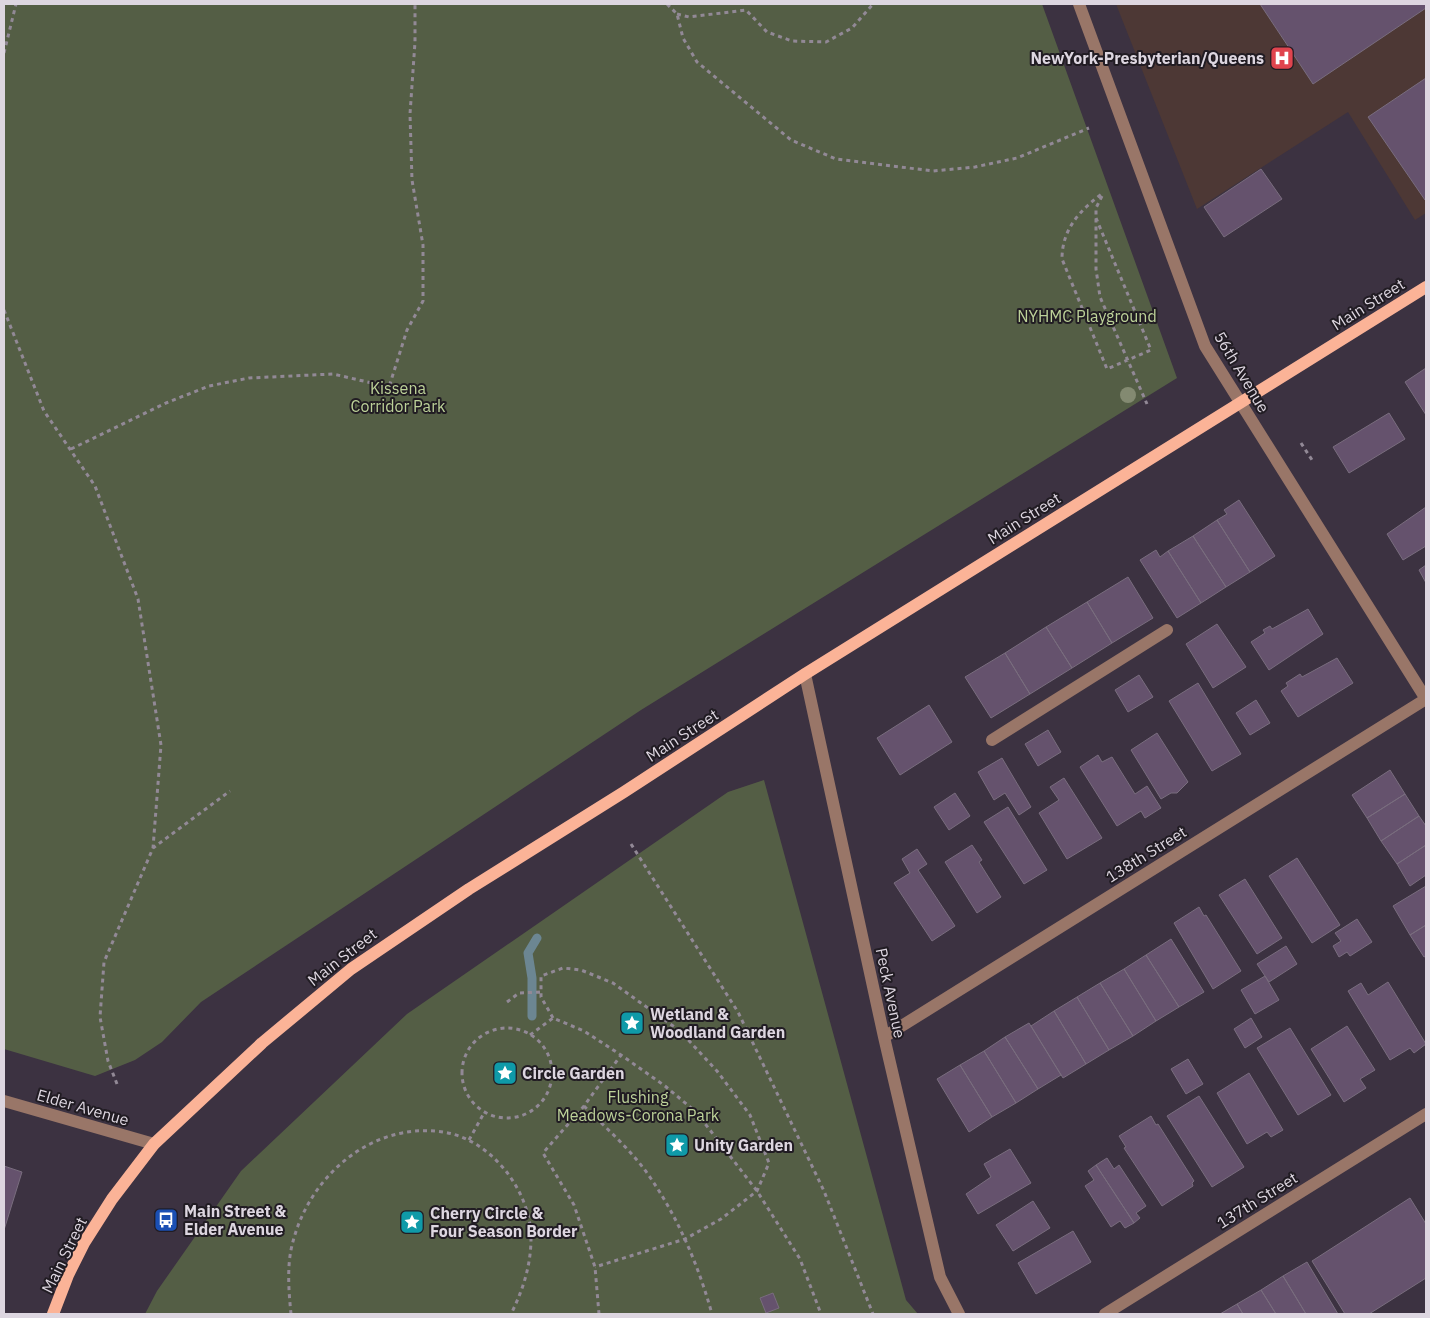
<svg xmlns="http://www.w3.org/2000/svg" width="1430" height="1318" font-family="'IBM Plex Sans',sans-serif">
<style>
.medical{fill:#4d3835}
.green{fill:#545e45}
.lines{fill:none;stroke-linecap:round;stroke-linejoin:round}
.stream{stroke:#6c8692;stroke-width:9}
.building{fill:#65526d;stroke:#796d7e}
.path{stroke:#928996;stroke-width:3;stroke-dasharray:4 4;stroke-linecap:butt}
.minor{stroke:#997668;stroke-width:12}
.major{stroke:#fbb397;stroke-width:12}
.tree{fill:#838a71}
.labels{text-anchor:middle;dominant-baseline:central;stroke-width:4;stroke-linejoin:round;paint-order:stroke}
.poi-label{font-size:16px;font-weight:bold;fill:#ddd6e0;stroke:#211c23;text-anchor:start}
.street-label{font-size:16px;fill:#ddd6e0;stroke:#211c23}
.park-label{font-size:16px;fill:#bdd299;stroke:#211c23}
</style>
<rect width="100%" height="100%" fill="#3c3241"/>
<path class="medical" d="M1116,4H1426V213L1415,220L1348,112L1197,209Z"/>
<path class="green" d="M4,4H1042L1177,378L641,710L201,1002L162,1042L135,1060L95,1076L4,1049Z
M764,780L906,1300L918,1314H145L157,1291L241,1171L407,1014L728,792Z"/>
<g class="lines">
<path class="stream" d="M532,1016V978L528,953L537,938"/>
</g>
<path class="building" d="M1260,4H1426V8L1313,84Z
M1426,78V199L1425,200L1368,117Z
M1261,169L1282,199L1224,237L1204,207Z
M1426,368V415L1405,382Z
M1389,413L1405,439L1349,473L1333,447Z
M1239,500L1275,556L1250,572L1217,520L1227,514L1224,510Z
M1426,507V546L1403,560L1387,534Z
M1217,520L1250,572L1226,587L1193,536Z
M1193,536L1226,587L1201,603L1168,551Z
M1156,550L1160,557L1168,551L1201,603L1177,618L1140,560Z
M1426,565V583L1419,570Z
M1128,577L1153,618L1112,643L1087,602Z
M1087,602L1112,643L1072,668L1046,627Z
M1308,609L1323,634L1269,670L1251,642L1265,633L1263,630L1270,626L1272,629Z
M1217,624L1246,667L1213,688L1186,644Z
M1046,627L1072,668L1030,694L1005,653Z
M1005,653L1030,694L991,718L965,677Z
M1337,658L1353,683L1298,717L1281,691L1288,686L1286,683L1300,674L1302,677Z
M1139,675L1153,697L1128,712L1115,690Z
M1198,683L1241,754L1212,771L1169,701Z
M1256,700L1270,723L1250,735L1236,713Z
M929,705L952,742L900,775L877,738Z
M1048,730L1061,752L1038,766L1025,744Z
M1157,733L1188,782L1177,793H1171L1161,799L1131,750Z
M1098,755L1102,762L1112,757L1135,794L1147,786L1161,808L1145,818L1141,811L1117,826L1080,767Z
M1002,758L1031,807L1019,815L1005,793L994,800L978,772Z
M1390,770L1405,794L1367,818L1352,795Z
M1064,778L1102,838L1067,859L1039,813L1059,800L1050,787Z
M955,793L970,816L949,830L934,807Z
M1405,794L1419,816L1381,841L1367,818Z
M1008,807L1047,870L1024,884L984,822Z
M1419,816L1426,826V845L1397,864L1381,841Z
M972,845L982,860L979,862L1001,897L977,913L945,862Z
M1426,845V875L1410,886L1397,864Z
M917,849L927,864L918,870L955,926L932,941L894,883L910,873L902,859Z
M1297,858L1340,925L1312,943L1269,876Z
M1245,879L1282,938L1257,954L1219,895Z
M1426,886V925L1410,935L1393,906Z
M1199,907L1204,916L1206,915L1241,971L1213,989L1174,923Z
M1357,919L1372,942L1350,956L1347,952L1339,957L1333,946L1341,941L1335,933Z
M1426,925V956L1424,957L1410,935Z
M1171,939L1204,992L1179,1007L1146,955Z
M1286,946L1297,964L1269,982L1257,964Z
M1146,955L1179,1007L1156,1021L1124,969Z
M1124,969L1156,1021L1133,1036L1100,983Z
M1265,976L1279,1000L1255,1014L1241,990Z
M1388,982L1426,1044L1414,1053L1410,1048L1390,1060L1348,991L1361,983L1368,995Z
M1100,983L1133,1036L1109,1050L1077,997Z
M1077,997L1109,1050L1086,1064L1054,1011Z
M1054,1011L1086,1064L1063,1078L1031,1026Z
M1251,1018L1262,1037L1245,1048L1234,1029Z
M1029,1023L1061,1075L1038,1089L1005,1037Z
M1347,1026L1375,1070L1360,1079L1366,1088L1344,1102L1311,1049Z
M1290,1028L1331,1095L1298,1115L1257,1048Z
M1005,1037L1038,1089L1016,1103L984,1051Z
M984,1051L1016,1103L992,1117L960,1065Z
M1188,1059L1203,1084L1186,1094L1171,1069Z
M960,1065L992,1117L969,1132L937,1079Z
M1249,1073L1283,1130L1271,1137L1267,1132L1247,1144L1217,1093Z
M1199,1096L1244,1167L1212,1187L1167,1116Z
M1151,1116L1156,1125L1158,1124L1194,1181L1192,1183L1193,1186L1162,1206L1124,1148L1126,1147L1119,1136Z
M1010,1149L1031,1183L978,1214L966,1194L991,1177L984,1164Z
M1107,1158L1114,1169L1119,1165L1146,1206L1136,1213L1140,1218L1134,1223L1096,1165Z
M1096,1165L1134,1223L1125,1228L1120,1221L1111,1227L1085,1186L1094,1180L1088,1171Z
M4,1166L22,1172L4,1230Z
M1410,1198L1426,1224V1278L1369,1314H1345L1312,1261Z
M1033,1201L1050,1228L1013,1251L996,1225Z
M1073,1231L1091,1262L1036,1294L1018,1263Z
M1307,1262L1338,1314H1306L1283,1276Z
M1283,1276L1306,1314H1276L1261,1290Z
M1261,1290L1276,1314H1243L1237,1304Z
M773,1293L779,1308L766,1313L760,1298Z
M1237,1304L1243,1314H1220Z"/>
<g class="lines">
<path class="path" d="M667,4L677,14L683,38L697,62L791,140L836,159L933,171L975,167L1017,158L1089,128
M677,14L689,17L746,10L767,32L792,41L826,42L852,28L873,4
M4,53L16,4
M1102,196L1096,208V269L1100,297L1147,404
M1096,218L1151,350L1107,369L1062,259C1062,229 1080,210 1103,193
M4,310L44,411L95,486L138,599L161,745L153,848
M1301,443L1312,460
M71,449L166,403L209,386L249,378L333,374L389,387L407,330L423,301V245L412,180L410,114L415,42V4
M631,844L738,1012L824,1191L873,1314
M507,1002L519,993L541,992
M553,1018L541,997V976L563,968L581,970L613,983L680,1031L717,1071L750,1115L769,1163L757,1191L721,1219L685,1239L595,1267
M462 1073a45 45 0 1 1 90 0a45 45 0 1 1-90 0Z
M530,1035L553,1018L584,1031L621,1055L665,1086L696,1112L757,1191L800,1259L821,1314
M117,1084L108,1061L100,1017L104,962L153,848L230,791
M584,1106C605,1127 629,1148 647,1173C677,1215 698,1264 712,1314
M469,1140L484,1113
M291,1314C289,1294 287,1270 291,1250C305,1180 369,1121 443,1132C491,1139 531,1191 531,1238C531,1265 523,1290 511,1314
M599,1314L595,1267L574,1205L543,1153L584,1106L621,1055"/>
<path class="minor" d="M1079,4L1205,346L1426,699
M805,674L884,1037L940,1277L959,1314
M992,740L1167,630
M884,1037L1426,699
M4,1101L154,1144
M1105,1314L1426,1114"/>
<path class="major" d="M53,1314L68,1275L84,1243L112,1199L154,1144L262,1043L351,969L469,889L624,792L805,674L1426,287"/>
</g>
<circle class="tree" cx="1128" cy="395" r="8"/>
<defs>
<g id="hospital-square" transform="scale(1.25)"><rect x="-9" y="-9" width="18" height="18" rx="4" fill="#e0444e" stroke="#211c23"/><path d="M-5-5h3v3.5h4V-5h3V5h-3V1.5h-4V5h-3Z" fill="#fff"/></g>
<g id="sight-square" transform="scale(1.25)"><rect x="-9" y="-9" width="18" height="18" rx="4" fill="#0f9aa8" stroke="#211c23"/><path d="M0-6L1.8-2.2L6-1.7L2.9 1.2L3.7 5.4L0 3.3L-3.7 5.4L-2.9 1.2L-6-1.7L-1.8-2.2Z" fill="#fff"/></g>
<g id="bus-square" transform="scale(1.25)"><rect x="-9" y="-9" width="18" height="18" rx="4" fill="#1a4fb4" stroke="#211c23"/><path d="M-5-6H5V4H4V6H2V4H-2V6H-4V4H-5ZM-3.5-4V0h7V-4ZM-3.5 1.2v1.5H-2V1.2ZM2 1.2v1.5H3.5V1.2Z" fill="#fff"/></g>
</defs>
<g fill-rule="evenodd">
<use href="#hospital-square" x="1282" y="58"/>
<use href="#sight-square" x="632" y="1023"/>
<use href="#sight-square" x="505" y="1073"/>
<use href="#sight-square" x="677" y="1145"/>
<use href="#bus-square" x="166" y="1220"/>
<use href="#sight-square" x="412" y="1222"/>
</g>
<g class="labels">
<g class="poi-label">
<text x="1264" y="58" text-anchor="end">NewYork-Presbyterian/Queens</text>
<text x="650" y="1014">Wetland &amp;<tspan x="650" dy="18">Woodland Garden</tspan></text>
<text x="522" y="1073">Circle Garden</text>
<text x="694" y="1145">Unity Garden</text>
<text x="184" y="1211">Main Street &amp;<tspan x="184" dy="18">Elder Avenue</tspan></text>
<text x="430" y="1213">Cherry Circle &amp;<tspan x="430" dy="18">Four Season Border</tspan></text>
</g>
<g class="street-label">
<text transform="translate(1368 304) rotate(-32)">Main Street</text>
<text transform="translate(1242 372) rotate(59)">56th Avenue</text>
<text transform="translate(1024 518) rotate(-32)">Main Street</text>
<text transform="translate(682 735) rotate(-33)">Main Street</text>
<text transform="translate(1146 854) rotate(-32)">138th Street</text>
<text transform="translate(342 957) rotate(-38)">Main Street</text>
<text transform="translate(891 993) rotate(78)">Peck Avenue</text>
<text transform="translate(83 1107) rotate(16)">Elder Avenue</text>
<text transform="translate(1257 1200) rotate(-32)">137th Street</text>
<text transform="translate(64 1255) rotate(-64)">Main Street</text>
</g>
<g class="park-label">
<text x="1087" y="316">NYHMC Playground</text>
<text x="398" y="388">Kissena<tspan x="398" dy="18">Corridor Park</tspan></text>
<text x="638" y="1097">Flushing<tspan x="638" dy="18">Meadows-Corona Park</tspan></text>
</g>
</g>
<rect width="1430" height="1318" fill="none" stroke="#ddd6e0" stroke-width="10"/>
</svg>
